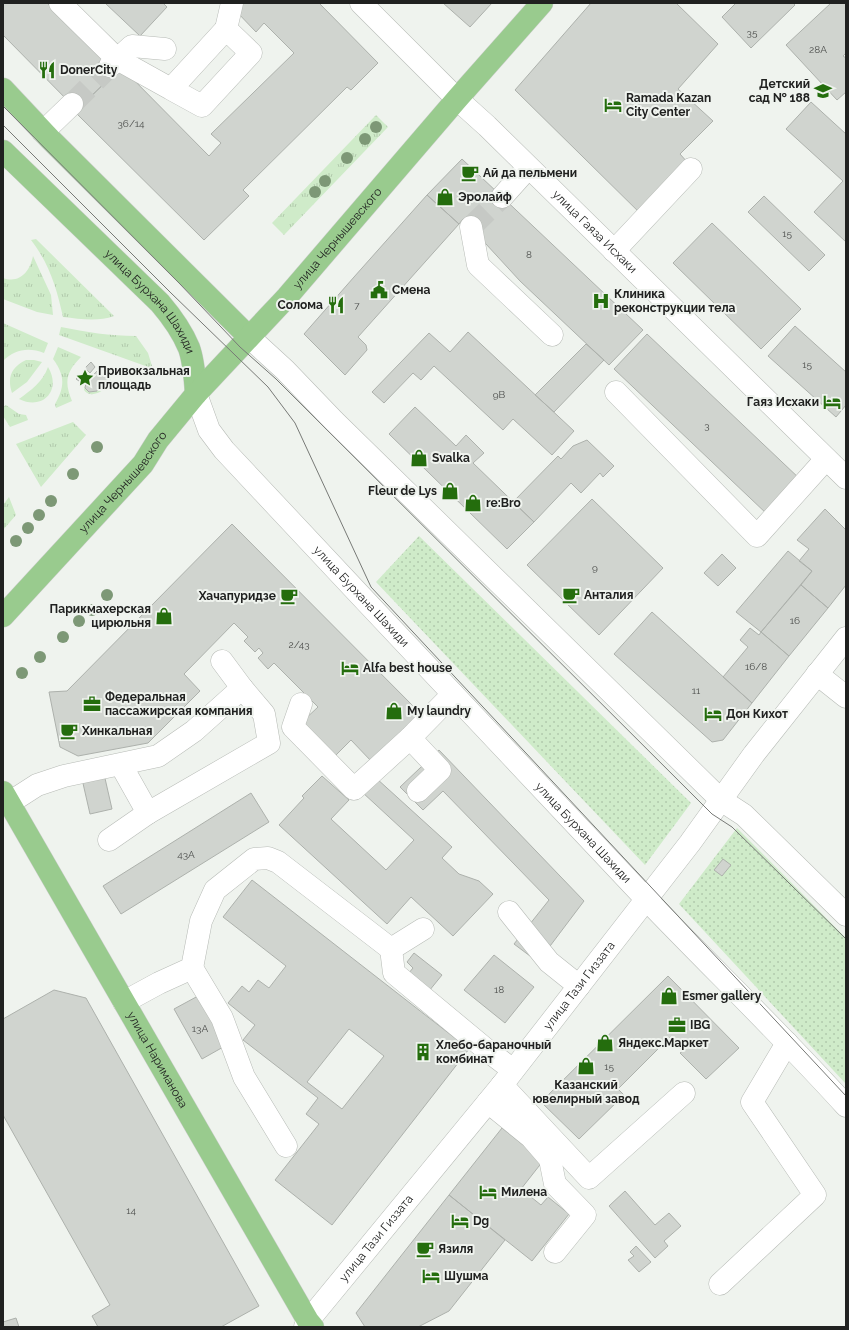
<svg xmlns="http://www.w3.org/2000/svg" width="849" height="1330" font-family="Raleway,sans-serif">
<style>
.grass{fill:url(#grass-tufts)}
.park{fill:url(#park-dots)}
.building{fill:#d0d4cf;stroke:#adb1ac;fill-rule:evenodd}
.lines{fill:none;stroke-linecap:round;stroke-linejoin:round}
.minor-tunnel{stroke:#c6c9c5;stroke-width:22;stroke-dasharray:22 11;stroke-linecap:butt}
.minor-casing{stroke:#b7bbb6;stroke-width:23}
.major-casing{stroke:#cecece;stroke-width:23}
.minor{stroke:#fff;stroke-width:22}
.major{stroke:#99cb8e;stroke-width:22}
.tram{stroke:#777976;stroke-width:1}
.tree{fill:#7d9876}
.labels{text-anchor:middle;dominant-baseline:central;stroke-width:4;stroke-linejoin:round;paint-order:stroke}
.number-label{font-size:10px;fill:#4c4e4c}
.poi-label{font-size:12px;font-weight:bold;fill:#202120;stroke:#eff3ee;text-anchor:start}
.street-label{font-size:12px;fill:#202120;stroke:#eff3ee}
</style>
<defs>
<pattern id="grass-tufts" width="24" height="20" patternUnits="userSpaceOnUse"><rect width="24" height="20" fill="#cfebc9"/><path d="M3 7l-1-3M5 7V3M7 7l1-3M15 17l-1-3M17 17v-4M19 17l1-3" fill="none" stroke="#b1c9ac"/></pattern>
<pattern id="park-dots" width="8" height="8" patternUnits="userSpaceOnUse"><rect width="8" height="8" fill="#cfebc9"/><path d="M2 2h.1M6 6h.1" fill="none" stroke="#b1c9ac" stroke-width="1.8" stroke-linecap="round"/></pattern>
</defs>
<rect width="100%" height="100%" fill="#eff3ee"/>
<path class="grass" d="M376,115L388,127L284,235L272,223Z
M36,239L114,316C98,322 80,319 63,317C57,289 49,263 31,240Z
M33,256L51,295L53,315L37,312L3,299V278C20,284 30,271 33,256Z
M3,323L48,343L44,353C29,347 15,349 3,361Z
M61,327C86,332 110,336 136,336L148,353L152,366L151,368L59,335Z
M58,347L81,357C66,372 64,382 72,401L56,408L55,404C65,387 65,375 53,359Z
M26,360H34L42,362L27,382L12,393C7,378 11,367 26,360Z
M48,367C62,390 43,411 19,399C31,390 43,382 48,367Z
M102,369L109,372L111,375C111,377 111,379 110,381C107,390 91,400 84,390L85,385C88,402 106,384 108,375L104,370Z
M6,405L19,414L26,415L28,420L10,427L3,416V407Z
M73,422L86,435L41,487L16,444Z
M9,497L16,515L3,530V505Z"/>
<path class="park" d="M419,536L691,803L645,865L376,582Z
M737,828L846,938V1084L679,904Z"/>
<path class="building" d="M3,3H47L116,72L77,110L3,35Z
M105,3H163L167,7L140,36Z
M244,3H319L378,63L351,90L347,87L243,190L249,196L204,240L75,112L121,67L209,156L221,143L211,134L294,53L264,23L256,32L236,11Z
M443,3H492L470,27Z
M591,3H676L718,44L678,89L713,121L680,154L696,172L648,221L515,90Z
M736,3H793L795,5L751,48L722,17Z
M831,3H846V53L843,56L846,58V92L837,100L786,45Z
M811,102L846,134V242L814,212L843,181L786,129Z
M462,159L643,330L609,365L520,281L463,219L459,224L427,195Z
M427,195L459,224L358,337L366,345L367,350L345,375L304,334L354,277Z
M764,196L825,255L809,271L748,212Z
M712,223L801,309L761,349L673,263Z
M795,326L846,372V405L836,417L768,356Z
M468,332L574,431L552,455L513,419L503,430L434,366L421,380L413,373L384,403L372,392L429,333L450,352Z
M647,334L801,480L768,515L614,369Z
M586,344L604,360L554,412L535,395Z
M91,362L95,367L90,373L85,368Z
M102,369L104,370L108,375L107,380L97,391L89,392L85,388L86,383L97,371Z
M81,374L86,378L82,383L76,379Z
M415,407L456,446L466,435L484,453L473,463L534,522L507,549L389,434Z
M587,440L614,466L603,477L600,473L581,493L571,483L534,522L513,502L558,456L561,459L573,446Z
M592,499L663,568L599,635L527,565Z
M825,509L846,530V585L828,608L801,585L812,571L799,561L809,549L797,540Z
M232,524L421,714L372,762L351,740L335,756L302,722L318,707L274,663L268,669L258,658L263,653L259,648L255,652L244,641L248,637L234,623L184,674L200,691L148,743L78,756L60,747L49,692L67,691Z
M788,551L812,571L761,632L736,612Z
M722,554L736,568L718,586L704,573Z
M801,585L828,608L789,656L761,632Z
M652,612L752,703L723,740L712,742L614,654Z
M750,628L759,635L761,632L789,656L752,703L723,677L748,647L740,640Z
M439,750L584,901L538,962L514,944L549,900L443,791L423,810L400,787Z
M104,774L112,809L90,814L82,779Z
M322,776L349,800L331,819L386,870L414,840L362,792L376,778L452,847L442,858L459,874L479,881L493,894L453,936L411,897L387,924L279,825L304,798L302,796Z
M251,793L269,822L121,914L103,886Z
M723,859L731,865L722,876L714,870Z
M252,880L469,1049L332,1225L275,1180L319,1124L306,1114L318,1098L243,1040L255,1025L228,1003L242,986L249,992L258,980L269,988L286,966L223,917ZM349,1029L384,1056L342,1109L307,1082Z
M414,953L442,975L429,991L408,974L413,968L407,962Z
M494,955L534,987L505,1023L464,990Z
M668,976L739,1048L706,1079L680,1053L684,1050L671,1036L618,1089L624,1095L579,1139L541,1102Z
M54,990L86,998L259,1306L221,1327H98L92,1316L110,1305L3,1115V1019Z
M198,996L225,1046L202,1059L174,1009Z
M502,1128L543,1161L521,1189L541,1205L548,1197L569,1214L532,1261L449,1195Z
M625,1191L655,1225L669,1213L681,1226L664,1241L668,1246L655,1258L609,1206Z
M449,1195L505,1240L449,1311L418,1327H365L356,1313Z
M636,1246L651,1262L639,1272L628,1260L634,1256L630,1252Z
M16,1318L19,1327H3V1322Z"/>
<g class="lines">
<path class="minor-tunnel" d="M72,104L110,66
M471,227L502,197"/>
<g class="minor-casing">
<g id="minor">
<path d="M60,3L117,59L171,89L226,29L251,53L202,106L171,89"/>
<path id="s1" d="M361,3L457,99L487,126L846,478"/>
<path d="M226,29L232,3"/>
<path d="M110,66L132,46L165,49"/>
<path d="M43,132L72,104"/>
<path d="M502,197L528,168"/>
<path d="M471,227L478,265L552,335"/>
<path d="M614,251L691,169"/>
<path d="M249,337L285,370L334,421L721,800L744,815L846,915"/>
<path d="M616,392L757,536L826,459"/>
<path id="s2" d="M196,394L209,430L224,450C365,600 505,751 647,900C713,969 782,1035 846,1106"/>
<path d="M222,661L242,688"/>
<path d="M817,674L846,697"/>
<path d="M301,704L293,727L354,789L410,738L453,694"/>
<path d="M410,738L440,770L418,791"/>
<path d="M9,803L37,785L64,776L158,756L194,731L242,688L264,714L269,743L148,813L121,765"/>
<path d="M109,840L148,813"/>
<path d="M509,912L549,962L579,986"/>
<path d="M391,949L394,973L488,1051L513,1070"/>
<path d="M192,968L222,1018L244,1077L286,1146"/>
<path d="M124,1002L159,983L192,968L201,921L215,890L254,859L268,858L278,862L391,949L423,929"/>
<path d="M502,1085L589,1178L684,1093"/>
<path d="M488,1102L531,1137L550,1159L555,1184L585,1215L555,1252"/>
<path d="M720,1284L815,1195L752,1102L787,1043"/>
<path id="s3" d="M305,1327L308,1321L502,1085L690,843L754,754L846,638"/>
</g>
</g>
<g class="major-casing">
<g id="major">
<path d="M3,89L50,139L249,337"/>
<path id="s4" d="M3,151L160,303C172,317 182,331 189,348C194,362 195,379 196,394"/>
<path id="s5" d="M3,616L143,464L158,440L196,394L287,297L457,99L542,3"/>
<path id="s6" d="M3,792L308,1321L313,1327"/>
</g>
</g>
<use href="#minor" class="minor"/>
<use href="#major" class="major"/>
<path class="tram" d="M3,106L180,284L240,347L276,379L712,814L732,827L846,939
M3,125L171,293L268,387L295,423L371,587L846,1096"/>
</g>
<g class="tree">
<circle cx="376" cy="127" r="6"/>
<circle cx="365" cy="139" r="6"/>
<circle cx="347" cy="158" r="6"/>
<circle cx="325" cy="181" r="6"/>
<circle cx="315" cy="192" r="6"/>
<circle cx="97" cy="447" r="6"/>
<circle cx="73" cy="474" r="6"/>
<circle cx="51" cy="501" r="6"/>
<circle cx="39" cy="515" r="6"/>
<circle cx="28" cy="528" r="6"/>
<circle cx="16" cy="541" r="6"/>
<circle cx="107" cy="595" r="6"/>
<circle cx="92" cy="610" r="6"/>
<circle cx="79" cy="621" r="6"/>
<circle cx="63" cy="637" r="6"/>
<circle cx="40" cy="657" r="6"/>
<circle cx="22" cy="673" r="6"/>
</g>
<defs>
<g id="restaurant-bare" transform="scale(1.38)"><path d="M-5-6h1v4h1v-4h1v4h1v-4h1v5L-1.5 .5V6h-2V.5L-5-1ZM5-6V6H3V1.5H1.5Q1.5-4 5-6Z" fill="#246d0d" stroke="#eff3ee" stroke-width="2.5" paint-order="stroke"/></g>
<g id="school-bare" transform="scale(1.38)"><path d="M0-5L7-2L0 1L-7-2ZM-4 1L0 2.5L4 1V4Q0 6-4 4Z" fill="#246d0d" stroke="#eff3ee" stroke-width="2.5" paint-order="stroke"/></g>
<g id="hotel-bare" transform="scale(1.38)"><path d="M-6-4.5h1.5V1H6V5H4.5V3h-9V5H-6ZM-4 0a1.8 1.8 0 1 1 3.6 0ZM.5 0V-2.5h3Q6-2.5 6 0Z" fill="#246d0d" stroke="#eff3ee" stroke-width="2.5" paint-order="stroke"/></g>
<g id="cafe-bare" transform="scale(1.38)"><path d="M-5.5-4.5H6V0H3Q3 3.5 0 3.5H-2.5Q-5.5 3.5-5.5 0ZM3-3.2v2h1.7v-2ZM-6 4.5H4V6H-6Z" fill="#246d0d" stroke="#eff3ee" stroke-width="2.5" paint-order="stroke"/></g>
<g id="shop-bare" transform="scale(1.38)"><path d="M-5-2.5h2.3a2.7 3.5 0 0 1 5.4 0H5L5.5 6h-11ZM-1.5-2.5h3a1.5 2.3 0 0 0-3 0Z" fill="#246d0d" stroke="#eff3ee" stroke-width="2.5" paint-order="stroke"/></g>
<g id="civic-bare" transform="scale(1.38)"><path d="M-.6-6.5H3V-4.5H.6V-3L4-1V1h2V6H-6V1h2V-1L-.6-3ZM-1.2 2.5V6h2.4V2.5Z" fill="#246d0d" stroke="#eff3ee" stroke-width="2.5" paint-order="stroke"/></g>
<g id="hospital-bare" transform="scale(1.38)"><path d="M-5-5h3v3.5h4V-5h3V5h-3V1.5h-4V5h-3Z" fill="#246d0d" stroke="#eff3ee" stroke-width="2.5" paint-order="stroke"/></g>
<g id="sight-bare" transform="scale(1.38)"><path d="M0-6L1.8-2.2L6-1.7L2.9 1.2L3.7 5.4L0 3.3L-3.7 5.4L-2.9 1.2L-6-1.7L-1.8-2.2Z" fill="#246d0d" stroke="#eff3ee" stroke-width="2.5" paint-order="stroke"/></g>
<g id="office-bare" transform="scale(1.38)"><path d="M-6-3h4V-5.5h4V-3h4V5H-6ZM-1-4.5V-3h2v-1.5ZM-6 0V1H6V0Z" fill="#246d0d" stroke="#eff3ee" stroke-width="2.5" paint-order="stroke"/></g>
<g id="building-bare" transform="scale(1.38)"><path d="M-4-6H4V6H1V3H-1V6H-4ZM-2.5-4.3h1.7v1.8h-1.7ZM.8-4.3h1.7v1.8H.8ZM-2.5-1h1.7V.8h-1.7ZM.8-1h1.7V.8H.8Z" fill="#246d0d" stroke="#eff3ee" stroke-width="2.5" paint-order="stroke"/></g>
</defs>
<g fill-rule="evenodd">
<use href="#restaurant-bare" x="47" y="70"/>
<use href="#school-bare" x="823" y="91"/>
<use href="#hotel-bare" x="613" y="105"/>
<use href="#cafe-bare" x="470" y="173"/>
<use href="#shop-bare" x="445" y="197"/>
<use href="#civic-bare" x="379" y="290"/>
<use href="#hospital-bare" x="601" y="301"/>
<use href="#restaurant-bare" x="336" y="305"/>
<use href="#sight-bare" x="85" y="378"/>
<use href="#hotel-bare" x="832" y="402"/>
<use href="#shop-bare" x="419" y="458"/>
<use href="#shop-bare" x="450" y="491"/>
<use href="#shop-bare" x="473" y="503"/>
<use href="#cafe-bare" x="571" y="595"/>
<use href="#cafe-bare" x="289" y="596"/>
<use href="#shop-bare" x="164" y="616"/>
<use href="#hotel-bare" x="350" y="668"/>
<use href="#office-bare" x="92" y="704"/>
<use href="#shop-bare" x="394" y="711"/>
<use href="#hotel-bare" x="713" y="714"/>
<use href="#cafe-bare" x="69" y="731"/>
<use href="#shop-bare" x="669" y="996"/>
<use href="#office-bare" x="677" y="1025"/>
<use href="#shop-bare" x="605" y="1043"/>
<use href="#building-bare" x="423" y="1052"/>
<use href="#shop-bare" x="586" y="1066"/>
<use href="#hotel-bare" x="488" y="1192"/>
<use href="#hotel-bare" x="460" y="1221"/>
<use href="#cafe-bare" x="425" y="1249"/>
<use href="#hotel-bare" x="431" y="1276"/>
</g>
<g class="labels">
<g class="number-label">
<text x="752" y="32">35</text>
<text x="818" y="49">28А</text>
<text x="131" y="123">36/14</text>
<text x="787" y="233">15</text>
<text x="529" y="254">8</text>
<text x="357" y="305">7</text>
<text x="807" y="364">15</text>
<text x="499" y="394">9В</text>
<text x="707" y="425">3</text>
<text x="595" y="567">9</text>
<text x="795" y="620">16</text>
<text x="299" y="644">2/43</text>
<text x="756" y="666">16/8</text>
<text x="696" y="690">11</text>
<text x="186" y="854">43А</text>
<text x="499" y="989">18</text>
<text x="200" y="1028">13А</text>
<text x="609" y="1066">15</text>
<text x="131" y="1210">14</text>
</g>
<g class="poi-label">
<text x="60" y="70">DonerCity</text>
<text x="810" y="84" text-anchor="end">Детский<tspan x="810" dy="14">сад № 188</tspan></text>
<text x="626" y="98">Ramada Kazan<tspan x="626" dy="14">City Center</tspan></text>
<text x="483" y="173">Ай да пельмени</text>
<text x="458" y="197">Эролайф</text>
<text x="392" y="290">Смена</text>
<text x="614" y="294">Клиника<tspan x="614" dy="14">реконструкции тела</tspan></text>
<text x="323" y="305" text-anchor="end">Солома</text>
<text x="98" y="371">Привокзальная<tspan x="98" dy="14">площадь</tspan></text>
<text x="819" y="402" text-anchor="end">Гаяз Исхаки</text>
<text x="432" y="458">Svalka</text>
<text x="437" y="491" text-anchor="end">Fleur de Lys</text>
<text x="486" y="503">re:Bro</text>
<text x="584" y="595">Анталия</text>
<text x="276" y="596" text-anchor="end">Хачапуридзе</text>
<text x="151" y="609" text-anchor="end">Парикмахерская<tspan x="151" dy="14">цирюльня</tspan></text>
<text x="363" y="668">Alfa best house</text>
<text x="105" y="697">Федеральная<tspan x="105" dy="14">пассажирская компания</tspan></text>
<text x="407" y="711">My laundry</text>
<text x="726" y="714">Дон Кихот</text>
<text x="82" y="731">Хинкальная</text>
<text x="682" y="996">Esmer gallery</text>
<text x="690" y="1025">IBG</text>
<text x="618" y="1043">Яндекс.Маркет</text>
<text x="436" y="1045">Хлебо-бараночный<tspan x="436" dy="14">комбинат</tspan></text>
<text x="586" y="1085" text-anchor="middle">Казанский<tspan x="586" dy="14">ювелирный завод</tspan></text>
<text x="501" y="1192">Милена</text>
<text x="473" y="1221">Dg</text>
<text x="438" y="1249">Язиля</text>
<text x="444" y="1276">Шушма</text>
</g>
<g class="street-label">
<text stroke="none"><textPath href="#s1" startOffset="327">улица Гаяза Исхаки</textPath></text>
<text stroke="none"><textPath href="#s5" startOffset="505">улица Чернышевского</textPath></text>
<text stroke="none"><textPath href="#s4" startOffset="211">улица Бурхана Шахиди</textPath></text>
<text stroke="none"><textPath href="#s5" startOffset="180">улица Чернышевского</textPath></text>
<text stroke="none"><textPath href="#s2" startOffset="264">улица Бурхана Шахиди</textPath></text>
<text stroke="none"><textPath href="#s2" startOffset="588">улица Бурхана Шахиди</textPath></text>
<text stroke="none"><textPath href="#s3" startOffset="438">улица Тази Гиззата</textPath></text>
<text stroke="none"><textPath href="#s6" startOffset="309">улица Нариманова</textPath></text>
<text stroke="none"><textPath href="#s3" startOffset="114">улица Тази Гиззата</textPath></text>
</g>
</g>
<rect width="849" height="1330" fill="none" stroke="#202120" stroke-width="8"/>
</svg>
